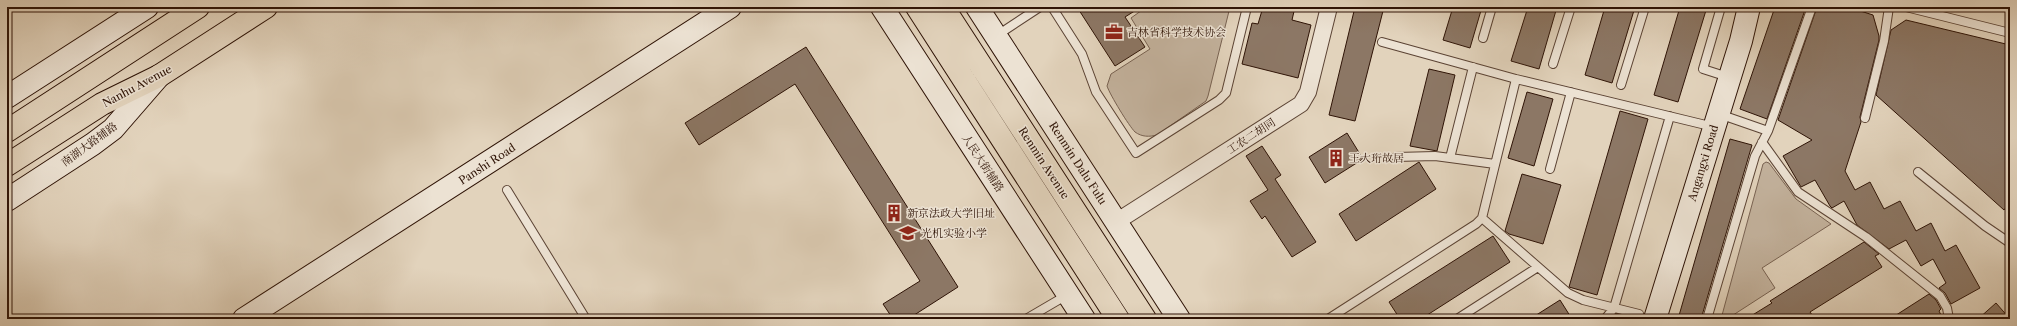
<svg xmlns="http://www.w3.org/2000/svg" width="2017" height="326" font-family="'Libre Caslon Text','Noto Serif SC',serif">
<style>
.green{fill:#c3b29d;stroke:#786252}
.building{fill:#8c7765;stroke:#2e1306}
.lines{fill:none;stroke-linecap:round;stroke-linejoin:round}
.lane-casing{stroke:#5b4334;stroke-width:10}
.street-casing{stroke:#5b4334;stroke-width:18}
.secondary-casing{stroke:#2e1306;stroke-width:24}
.primary-casing{stroke:#2e1306;stroke-width:24}
.lane{stroke:#ece2d3;stroke-width:8}
.street{stroke:#ece2d3;stroke-width:16}
.secondary{stroke:#ece2d3;stroke-width:22}
.primary{stroke:#e2d3bc;stroke-width:22}
.labels{text-anchor:middle;dominant-baseline:central;stroke-width:3;stroke-linejoin:round;paint-order:stroke}
.poi-label{font-size:11px;fill:#2e1306;stroke:#ece2d3;text-anchor:start}
.street-label{font-size:11px;fill:#2e1306;stroke:#ece2d3}
</style>
<rect width="100%" height="100%" fill="#e2d3bc"/>
<filter id="stains"><feTurbulence type="fractalNoise" baseFrequency=".005" numOctaves="4"/><feColorMatrix values="0 0 0 0 .2 0 0 0 0 .09 0 0 0 0 .02 0 0 0 .5 -.17"/></filter>
<radialGradient id="worn" r=".72"><stop offset=".6" stop-color="#630" stop-opacity="0"/><stop offset="1" stop-color="#630" stop-opacity=".3"/></radialGradient>
<path class="green" d="M1145,7H1230L1208,96L1206,101L1157,135C1149,137 1142,137 1135,132C1129,126 1110,95 1107,86L1111,74L1150,49L1131,18L1145,8Z
M1766,162L1769,163L1796,199L1831,224L1762,268L1775,288L1727,319H1721L1763,164Z"/>
<path class="building" d="M1077,7H1141L1125,17L1145,47L1115,66Z
M1263,7H1295L1292,20L1311,25L1298,78L1242,64L1252,23L1258,24Z
M1355,7H1384L1355,121L1329,115Z
M1453,7H1482L1470,48L1443,40Z
M1528,7H1557L1539,69L1511,61Z
M1605,7H1635L1612,83L1585,75Z
M1680,7H1707L1678,102L1654,95Z
M1775,7H1806L1767,119L1740,109Z
M1817,7H1848L1873,15L1879,36V40L1860,117L1861,122L1845,171L1855,190L1870,182L1884,209L1900,201L1916,231L1931,223L1945,251L1956,245L1980,288L1951,304L1945,293L1939,288L1946,283L1933,259L1921,266L1906,240L1889,249L1857,225L1844,201L1832,208L1830,206L1815,180L1801,187L1783,156L1812,140L1778,120Z
M1906,20L2010,45V202L2004,210L1876,95L1891,30Z
M806,47L958,287L908,319H893L883,304L920,281L795,84L699,145L685,123Z
M1429,69L1455,75L1437,151L1410,146Z
M1527,92L1553,99L1534,166L1508,158Z
M1620,111L1648,119L1597,295L1569,287Z
M1347,133L1363,159L1325,183L1309,157Z
M1730,139L1752,145L1701,319H1678Z
M1262,146L1281,175L1275,179L1316,242L1292,257L1265,216L1262,219L1250,201L1268,190L1246,156Z
M1419,162L1436,189L1356,241L1339,214Z
M1522,174L1561,185L1543,244L1509,234L1505,231Z
M1493,236L1510,262L1421,319H1400L1389,302Z
M1864,242L1879,254L1875,256L1882,267L1810,312L1815,319H1746L1772,303L1770,301Z
M1929,294L1936,300L1941,309L1939,311L1943,319H1890Z
M1560,300L1572,319H1530Z
M1996,303L2010,319H1978Z"/>
<g class="lines">
<g class="lane-casing">
<path id="lane" d="M1052,7L1082,54L1096,92L1136,153L1219,100L1226,93L1247,7
M1721,7L1703,69L1728,77
M1906,7L2010,33
M996,36L1040,7
M1483,38L1492,7
M1382,42L1516,79L1714,127
M1553,64L1571,7
M1621,85L1645,7
M1719,114L1768,131
M1865,118L1884,41L1889,7
M1762,142L1798,192L1866,237L1940,296L1947,308L1949,319
M1396,157L1435,156L1495,164
M1450,158L1473,67
M1550,169L1571,92
M1918,172L1985,226L2010,243
M507,190L586,319
M1482,218L1568,293L1583,300L1639,314
M1026,319L1067,295
M1328,319L1476,224L1482,218L1516,79
M1457,319L1538,267
M1605,319L1614,308L1670,116
M1707,319L1755,156L1768,131L1812,7"/>
</g>
<g class="street-casing">
<path id="street" d="M1116,222L1301,104L1308,92L1329,7"/>
</g>
<g class="secondary-casing">
<path id="secondary" d="M882,7L1084,319
M977,7L1179,319
M7,97L147,7
M7,200L93,144L113,129L159,76
M244,319L730,7
M1655,319L1741,41L1749,7"/>
</g>
<g class="primary-casing">
<path id="primary" d="M917,7L1118,319
M943,7L1145,319
M7,131L198,7
M7,165L102,104L159,76L266,7"/>
</g>
<use href="#lane" class="lane"/>
<use href="#street" class="street"/>
<use href="#secondary" class="secondary"/>
<use href="#primary" class="primary"/>
</g>
<defs>
<g id="office-bare" transform="scale(1.38)"><path d="M-6-3h4V-5.5h4V-3h4V5H-6ZM-1-4.5V-3h2v-1.5ZM-6 0V1H6V0Z" fill="#8f2418" stroke="#ece2d3" stroke-width="2.5" paint-order="stroke"/></g>
<g id="building-bare" transform="scale(1.38)"><path d="M-4-6H4V6H1V3H-1V6H-4ZM-2.5-4.3h1.7v1.8h-1.7ZM.8-4.3h1.7v1.8H.8ZM-2.5-1h1.7V.8h-1.7ZM.8-1h1.7V.8H.8Z" fill="#8f2418" stroke="#ece2d3" stroke-width="2.5" paint-order="stroke"/></g>
<g id="school-bare" transform="scale(1.38)"><path d="M0-5L7-2L0 1L-7-2ZM-4 1L0 2.5L4 1V4Q0 6-4 4Z" fill="#8f2418" stroke="#ece2d3" stroke-width="2.5" paint-order="stroke"/></g>
</defs>
<g fill-rule="evenodd">
<use href="#office-bare" x="1114" y="32"/>
<use href="#building-bare" x="1336" y="158"/>
<use href="#building-bare" x="894" y="213"/>
<use href="#school-bare" x="908" y="233"/>
</g>
<g class="labels">
<g class="poi-label">
<text x="1127" y="32">吉林省科学技术协会</text>
<text x="1349" y="158">王大珩故居</text>
<text x="907" y="213">新京法政大学旧址</text>
<text x="921" y="233">光机实验小学</text>
</g>
<g class="street-label">
<text transform="translate(137 86) rotate(-28)">Nanhu Avenue</text>
<text transform="translate(1251 136) rotate(-33)">工农二胡同</text>
<text transform="translate(89 144) rotate(-36)">南湖大路辅路</text>
<text transform="translate(983 163) rotate(57)">人民大街辅路</text>
<text transform="translate(1044 163) rotate(57)">Renmin Avenue</text>
<text transform="translate(1078 163) rotate(57)">Renmin Dalu Fulu</text>
<text transform="translate(1703 163) rotate(-73)">Angangxi Road</text>
<text transform="translate(487 164) rotate(-33)">Panshi Road</text>
</g>
</g>
<rect width="2017" height="326" fill="none" stroke="#e2d3bc" stroke-width="24"/>
<rect x="8" y="8" width="2001" height="310" fill="none" stroke="#2e1306" stroke-width="2"/>
<rect x="12" y="12" width="1993" height="302" fill="none" stroke="#2e1306"/>
<rect width="100%" height="100%" filter="url(#stains)"/>
<rect width="100%" height="100%" fill="url(#worn)"/>
</svg>
